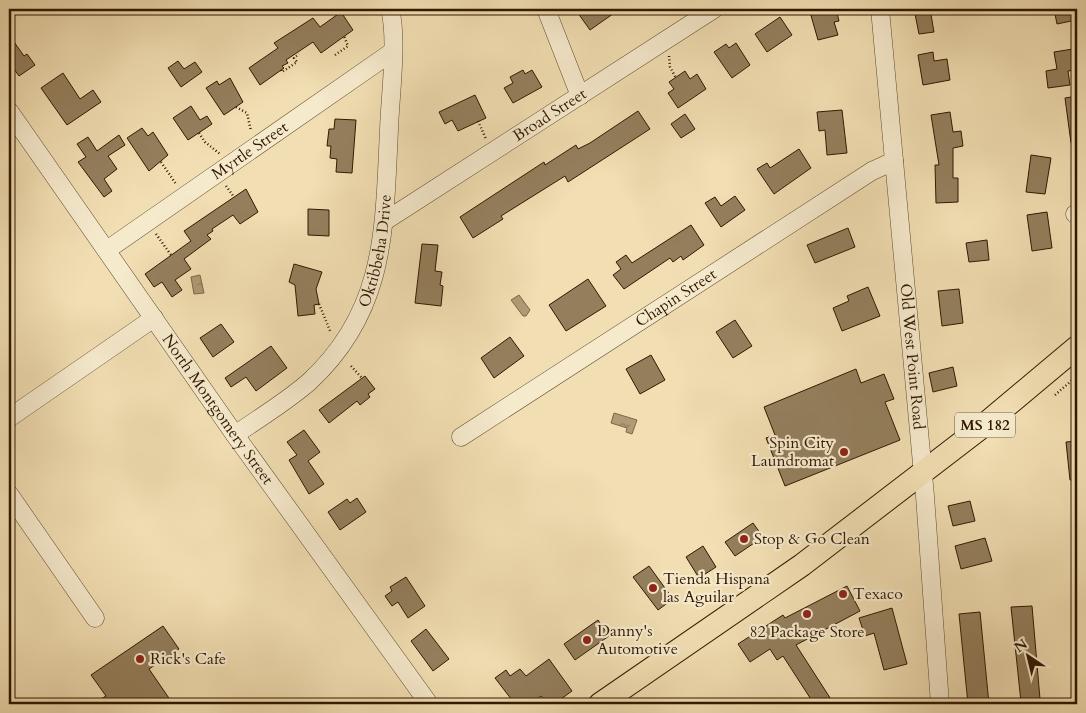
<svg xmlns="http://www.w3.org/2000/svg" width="1086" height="713" font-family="Cardo,serif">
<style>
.water{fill:url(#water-ripples);stroke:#7c6746}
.building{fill:#947f5d;stroke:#301800}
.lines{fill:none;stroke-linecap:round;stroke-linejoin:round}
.minor-casing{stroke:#604a2c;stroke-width:19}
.major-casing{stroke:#301800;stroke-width:24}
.path{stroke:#301800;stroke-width:2.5;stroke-dasharray:1 2.5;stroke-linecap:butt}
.minor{stroke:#f6eacd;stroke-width:18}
.major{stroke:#f1deb2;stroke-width:22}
.poi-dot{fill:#8f2418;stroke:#f6eacd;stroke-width:2}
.labels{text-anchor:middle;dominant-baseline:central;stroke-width:4.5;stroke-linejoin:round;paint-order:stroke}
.shield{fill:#f6eacd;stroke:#6b573e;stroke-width:1}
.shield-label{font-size:15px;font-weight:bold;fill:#301800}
.street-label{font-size:16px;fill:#301800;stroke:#f6eacd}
.poi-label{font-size:16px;fill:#301800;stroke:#f6eacd;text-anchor:start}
</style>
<defs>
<pattern id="water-ripples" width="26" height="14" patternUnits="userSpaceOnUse" patternTransform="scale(1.25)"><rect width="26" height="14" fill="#af9b75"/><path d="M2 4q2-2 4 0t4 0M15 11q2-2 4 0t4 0" fill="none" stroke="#8f7d5e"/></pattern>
</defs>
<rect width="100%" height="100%" fill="#f1deb2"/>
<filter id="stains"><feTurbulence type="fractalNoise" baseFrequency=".004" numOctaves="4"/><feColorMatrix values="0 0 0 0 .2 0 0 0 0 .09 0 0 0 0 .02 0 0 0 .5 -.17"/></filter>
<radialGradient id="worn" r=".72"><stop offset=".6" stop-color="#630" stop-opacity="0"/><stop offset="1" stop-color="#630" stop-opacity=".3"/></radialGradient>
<path class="water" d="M200,275L204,293L194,294L191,277Z
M519,295L530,310L526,316H523L511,300Z
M614,413L637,420L632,434L626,432L627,428L611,423Z"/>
<path class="building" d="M575,9H620L590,30Z
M823,9H836L839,21L834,22L838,35L818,40L810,12Z
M914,9H930L934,32L919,34Z
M1054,9H1074L1076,20L1057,24Z
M341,12L353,30L321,53L313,42L286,60L288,63L282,66L284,68L260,85L249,68L278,48L274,43L313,18L320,27Z
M780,17L792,35L767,52L755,34Z
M9,35L24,56L27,54L35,65L19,76L9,62Z
M736,43L750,65L732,78L714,52L726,44L729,48Z
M1073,49L1075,70L1068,71L1070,85L1048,88L1046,71L1057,69L1054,52Z
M933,52L934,61L947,59L950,80L923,85L918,55Z
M178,61L184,69L195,62L202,72L181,87L168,68Z
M523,70L525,74L532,70L542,87L513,103L504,88L513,83L510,77Z
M685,71L690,79L697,74L706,89L678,108L668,93L674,89L669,82Z
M63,73L80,99L93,90L101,102L67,125L41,88Z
M230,78L243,102L224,115L206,88L217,81L219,85Z
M475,95L486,118L458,131L452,120L445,124L439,112Z
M1077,96V143H1071L1065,98Z
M191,106L200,120L207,116L212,124L188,140L173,118Z
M842,110L847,153L827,155L825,130L819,131L817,112Z
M638,111L650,129L568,182L565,176L501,216L503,219L473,238L460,217L544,162L545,165L576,145L578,149L590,143Z
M950,112L953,132L961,131L963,146L953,148V178H958V202L936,203L935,165H939L931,115Z
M685,114L695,129L681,138L671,124Z
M335,119L356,120L352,173L336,172L337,159L330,158L331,146H327L329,129H334Z
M142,128L148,136L153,132L168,155L149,171L127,138Z
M119,135L125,145L108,156L117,169L104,179L112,191L104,197L78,162L86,157L77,144L88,137L97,151Z
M799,149L811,168L774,194L757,169L767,163L770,168Z
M1031,155L1051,158L1045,194L1026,192Z
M246,189L258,212L240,224L233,215L212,229L213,231L207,235L211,239L184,259L191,269L175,280L182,290L172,297L162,282L154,287L145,274L191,241L184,231Z
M735,196L745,210L721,227L705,203L715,197L721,206Z
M308,209L329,210V236L308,235Z
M1047,212L1052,248L1032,251L1027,215Z
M691,225L704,245L683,260L681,256L673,262L670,258L624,289L613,275L621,269L616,262L626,255L632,263Z
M848,228L855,247L815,263L807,245Z
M987,240L989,260L969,262L966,243Z
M422,244L438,245L435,271L442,272L440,285L443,286L441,306L415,303Z
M294,264L322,272L316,289L319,304L314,305L315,314L298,316L295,285L289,282Z
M588,279L606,306L566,331L549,305Z
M868,287L880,316L842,331L833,308L849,301L847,296Z
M959,289L963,323L942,326L938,291Z
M735,320L752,346L733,358L716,332Z
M221,324L234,342L213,357L200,338Z
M510,337L524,356L494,378L481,358Z
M271,346L287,368L256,391L246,377L231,387L225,378Z
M651,355L665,380L640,394L626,369Z
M953,367L957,386L933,392L929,373Z
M856,369L861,383L884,374L894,399L885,402L900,440L785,486L766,438L775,435L764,407Z
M365,376L375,389L368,394L370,397L360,405L357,401L329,423L319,410Z
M304,430L320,452L308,461L324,484L309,494L289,460L297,455L287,442Z
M1077,441V480H1070L1066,442Z
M357,498L366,512L340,530L328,512L347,499L350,503Z
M970,501L975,521L953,526L948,506Z
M753,523L763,537L735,556L725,542Z
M985,538L992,561L961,569L955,546Z
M703,546L716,567L699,578L686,557Z
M649,566L673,599L658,610L633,577Z
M406,577L425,606L408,618L398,602L392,606L385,596L392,591L390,587Z
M847,586L860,611L796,645L834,704H814L783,656L777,660L770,649L750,662L738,644L783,615L785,618Z
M1032,606L1040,699L1021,702L1011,607Z
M892,608L907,664L884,670L874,633L865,636L859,618Z
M980,612L989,704H968L959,614Z
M598,620L609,636L575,660L564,644Z
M163,626L179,649L149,669L173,704H93L106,696L91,675Z
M426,629L449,659L433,671L411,641Z
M549,659L572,691L554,704H547L541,696L530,704H515L495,678L506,670L510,676L520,669L526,676Z"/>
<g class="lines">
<g class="minor-casing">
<g id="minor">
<path d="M546,9L580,96"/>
<path id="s1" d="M880,9L925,496L940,704"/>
<path id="s2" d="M9,111L235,435L429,704"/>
<path d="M1075,214L1077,213"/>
<path id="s3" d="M385,221L714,9"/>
<path id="s4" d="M107,250L392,52"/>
<path d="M9,418L154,318"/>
<path id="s5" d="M235,435C259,418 286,402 309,382C387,310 384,228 389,130C390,96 398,40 390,9"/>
<path id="s6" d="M461,437L872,171L894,161"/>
<path d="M9,494L95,618"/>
</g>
</g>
<g class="major-casing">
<path id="major" d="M600,704L802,565L978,430L1077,347"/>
</g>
<path class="path" d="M335,55L348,46L344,36
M669,56L670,67L676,78
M281,70L282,72L297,62L294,58L299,54
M236,107L247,113L251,131
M478,121L486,139
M199,133L205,142L220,154
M161,162L176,184
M226,186L234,197
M156,234L171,255
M319,304L331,333
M351,366L362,378
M1055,395L1077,376"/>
<use href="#minor" class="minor"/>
<use href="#major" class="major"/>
</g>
<g class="poi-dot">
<circle cx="844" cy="452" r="5"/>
<circle cx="744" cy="539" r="5"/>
<circle cx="653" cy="588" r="5"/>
<circle cx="843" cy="594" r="5"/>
<circle cx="807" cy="614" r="5"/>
<circle cx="587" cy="640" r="5"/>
<circle cx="140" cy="659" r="5"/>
</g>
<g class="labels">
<rect class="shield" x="955" y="412.5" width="60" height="25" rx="4"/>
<g class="shield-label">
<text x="985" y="425">MS 182</text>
</g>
<g class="street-label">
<text stroke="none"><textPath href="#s3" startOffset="196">Broad Street</textPath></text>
<text stroke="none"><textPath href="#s4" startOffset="174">Myrtle Street</textPath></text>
<text stroke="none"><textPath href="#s5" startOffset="242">Oktibbeha Drive</textPath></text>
<text stroke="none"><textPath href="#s6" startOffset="256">Chapin Street</textPath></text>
<text stroke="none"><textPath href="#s1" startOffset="349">Old West Point Road</textPath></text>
<text stroke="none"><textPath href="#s2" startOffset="364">North Montgomery Street</textPath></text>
</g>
<g class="poi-label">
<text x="834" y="443" text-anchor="end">Spin City<tspan x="834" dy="18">Laundromat</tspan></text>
<text x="754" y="539">Stop &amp; Go Clean</text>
<text x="663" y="579">Tienda Hispana<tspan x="663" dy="18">las Aguilar</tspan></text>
<text x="853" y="594">Texaco</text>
<text x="597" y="631">Danny's<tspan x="597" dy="18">Automotive</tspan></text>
<text x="807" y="632" text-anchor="middle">82 Package Store</text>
<text x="150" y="659">Rick's Cafe</text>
</g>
</g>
<rect width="1086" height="713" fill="none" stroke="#f1deb2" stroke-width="30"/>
<rect x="10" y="10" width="1066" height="693" fill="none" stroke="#301800" stroke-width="2.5"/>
<rect x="15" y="15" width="1056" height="683" fill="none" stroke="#301800"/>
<g transform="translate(1028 656) rotate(325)" stroke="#f6eacd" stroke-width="4" paint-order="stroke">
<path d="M0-4L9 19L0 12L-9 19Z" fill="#301800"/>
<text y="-8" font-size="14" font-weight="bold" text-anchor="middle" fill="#301800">N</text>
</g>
<rect width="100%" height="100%" filter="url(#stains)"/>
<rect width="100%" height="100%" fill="url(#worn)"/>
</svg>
